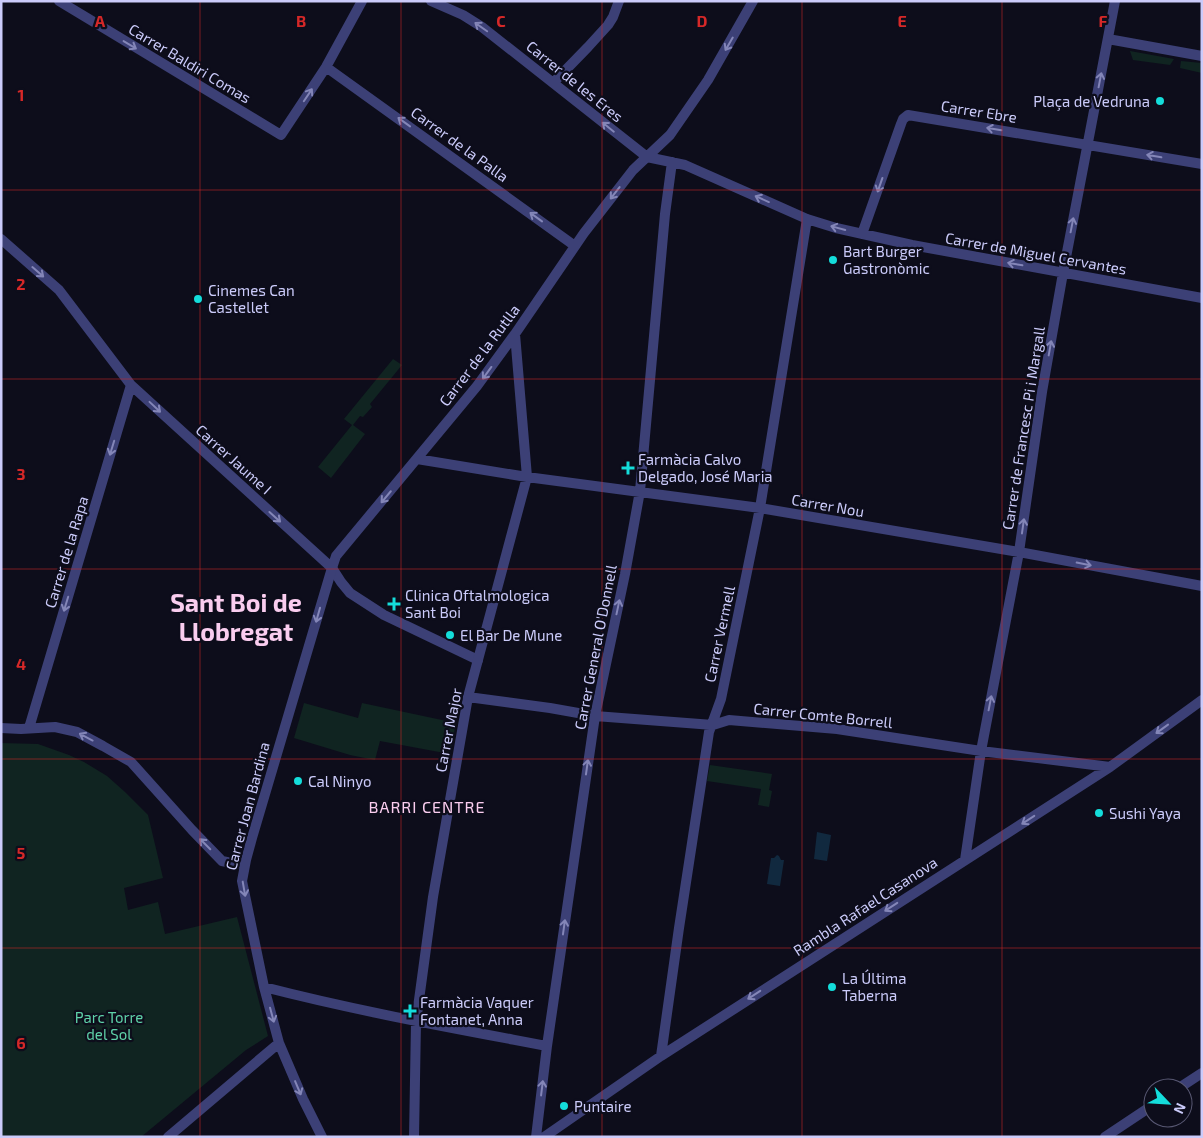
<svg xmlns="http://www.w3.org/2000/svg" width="1203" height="1138" font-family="'Exo 2',sans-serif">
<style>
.green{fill:#102421}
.water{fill:#11293f}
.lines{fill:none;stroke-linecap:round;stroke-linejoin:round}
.pedestrian{stroke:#3c4076;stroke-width:10}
.minor{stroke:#3c4076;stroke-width:10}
.oneway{stroke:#8486b8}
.grid{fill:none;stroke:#d62828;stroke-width:1;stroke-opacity:0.55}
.poi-dot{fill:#14dddb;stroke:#0d0d1b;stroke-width:2}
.labels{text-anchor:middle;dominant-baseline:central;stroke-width:4.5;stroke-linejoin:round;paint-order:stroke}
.street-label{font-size:15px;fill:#cbcbfa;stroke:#0d0d1b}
.poi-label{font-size:15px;fill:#cbcbfa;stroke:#0d0d1b;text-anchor:start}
.park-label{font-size:15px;fill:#5fd2a9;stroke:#0d0d1b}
.neighbourhood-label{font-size:16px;letter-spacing:1px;fill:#facdef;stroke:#0d0d1b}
.town-label{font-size:25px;font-weight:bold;fill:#facdef;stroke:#0d0d1b}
.grid-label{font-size:16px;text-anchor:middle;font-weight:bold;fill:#d62828;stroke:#0d0d1b;stroke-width:4.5;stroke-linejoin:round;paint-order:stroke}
</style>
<rect width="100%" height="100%" fill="#0d0d1b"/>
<path class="green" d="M1130,51L1174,59L1170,65L1133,60Z
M1181,61L1202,63V73L1180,68Z
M393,359L402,365L370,404L372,407L363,417L360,416L353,425L365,434L331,478L318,467L352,425L344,419Z
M304,703L358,718L362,703L456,723L450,754L380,741L375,760L350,755L294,738Z
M1,743L38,744L69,755L84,762L107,776L125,792L148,815L163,878L124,888L128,910L158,902L165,934L237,917L268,1036L246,1050L141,1137H1Z
M710,765L772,774L769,790L772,791L769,807L758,805L761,789L707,781Z"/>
<path class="water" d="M817,832L831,835L827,861L814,859Z
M777,855L779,856L781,860H784L780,886L767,884L771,858H774Z"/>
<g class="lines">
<path class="pedestrian" d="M332,568L341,582L350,593L384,615L478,660"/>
<path class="minor" d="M59,1L281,135L326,67L362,1
M431,1L463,15L482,27L647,157L685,165L807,219L836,228L912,245L1202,298
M1108,39L1202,56
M326,67L575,246
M553,83L588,47L608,25L613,17L619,1
M862,234L901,124L903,119L908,115L1202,164
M1,239L59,290L131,385L332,568
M417,459L527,477L760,508L1019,552L1202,586
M468,697L550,708L595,716L713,725L729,720L837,729L981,751L1110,767
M1,728L21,729L55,727L77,732L103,746L131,762L192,830L222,861L236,864L246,860
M29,728L131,385
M965,860L981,751L1019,552L1042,392L1063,273L1115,1
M264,987C357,1011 452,1028 547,1046
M661,1056L679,928L709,732L721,699L760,508L807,219
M1179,1088L1202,1073
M168,1137L279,1043
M322,1137L303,1099L279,1043L264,987L242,881L246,860L252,838L332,568L336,556L477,386L515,334L584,233L633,170L670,135L708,80L753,1
M414,1137L416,1022L433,897L468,697L527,477L515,334
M536,1137L547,1046L595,716L625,574L640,491L665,214L672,162
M544,1137L661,1056L1110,767L1202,700
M1105,1137L1153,1105"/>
</g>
<defs><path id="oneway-shaft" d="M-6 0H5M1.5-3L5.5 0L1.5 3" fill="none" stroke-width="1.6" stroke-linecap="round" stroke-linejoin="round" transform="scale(1.25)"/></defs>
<g class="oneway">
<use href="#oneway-shaft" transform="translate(481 27) rotate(-145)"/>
<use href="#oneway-shaft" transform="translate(729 44) rotate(120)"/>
<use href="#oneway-shaft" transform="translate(130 45) rotate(31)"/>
<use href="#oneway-shaft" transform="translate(1100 80) rotate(-79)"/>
<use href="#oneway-shaft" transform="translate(308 95) rotate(-56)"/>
<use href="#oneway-shaft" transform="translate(404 122) rotate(-144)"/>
<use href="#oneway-shaft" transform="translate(608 127) rotate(-141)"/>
<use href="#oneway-shaft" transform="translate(994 129) rotate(-171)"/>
<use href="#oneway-shaft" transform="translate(1154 156) rotate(-170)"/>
<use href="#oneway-shaft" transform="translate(880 185) rotate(109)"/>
<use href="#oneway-shaft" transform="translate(615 193) rotate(128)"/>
<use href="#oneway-shaft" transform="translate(762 199) rotate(-156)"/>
<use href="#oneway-shaft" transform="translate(536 217) rotate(-144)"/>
<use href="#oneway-shaft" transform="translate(1072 225) rotate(-79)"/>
<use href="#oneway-shaft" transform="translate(838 228) rotate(-165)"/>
<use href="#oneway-shaft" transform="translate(1015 264) rotate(-170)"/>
<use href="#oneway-shaft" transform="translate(38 272) rotate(41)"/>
<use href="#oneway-shaft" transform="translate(1050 348) rotate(-80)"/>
<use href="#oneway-shaft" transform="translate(487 373) rotate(126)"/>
<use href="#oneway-shaft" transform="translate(155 407) rotate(43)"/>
<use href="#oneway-shaft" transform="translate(112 448) rotate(107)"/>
<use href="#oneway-shaft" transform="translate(386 497) rotate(130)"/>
<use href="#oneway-shaft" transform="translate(275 517) rotate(42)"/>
<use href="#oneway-shaft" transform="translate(1023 526) rotate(-82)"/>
<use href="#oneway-shaft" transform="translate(1084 564) rotate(11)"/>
<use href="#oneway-shaft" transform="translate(66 604) rotate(107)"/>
<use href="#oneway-shaft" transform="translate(618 607) rotate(-78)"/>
<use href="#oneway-shaft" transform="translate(318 615) rotate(106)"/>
<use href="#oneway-shaft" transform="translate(990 703) rotate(-79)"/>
<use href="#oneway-shaft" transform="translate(1162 729) rotate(144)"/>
<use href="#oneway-shaft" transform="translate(86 737) rotate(-152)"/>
<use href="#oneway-shaft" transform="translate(587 767) rotate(-82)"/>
<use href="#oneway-shaft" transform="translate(1028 820) rotate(147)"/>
<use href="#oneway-shaft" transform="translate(205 844) rotate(-135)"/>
<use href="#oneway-shaft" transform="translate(244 889) rotate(80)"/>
<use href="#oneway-shaft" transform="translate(891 907) rotate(147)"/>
<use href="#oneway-shaft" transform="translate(564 927) rotate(-82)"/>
<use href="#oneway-shaft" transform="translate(754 995) rotate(147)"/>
<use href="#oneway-shaft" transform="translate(272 1015) rotate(75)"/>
<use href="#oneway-shaft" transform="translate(298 1088) rotate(67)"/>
<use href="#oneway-shaft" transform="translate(542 1088) rotate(-83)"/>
</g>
<path class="grid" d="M200,1V1137M401,1V1137M602,1V1137M802,1V1137M1002,1V1137M1,190H1202M1,379H1202M1,569H1202M1,759H1202M1,948H1202"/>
<g class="poi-dot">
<circle cx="1160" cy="101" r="5"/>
<circle cx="833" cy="260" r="5"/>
<circle cx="198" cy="299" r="5"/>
<path d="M625.5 460.5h5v5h5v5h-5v5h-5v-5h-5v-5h5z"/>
<path d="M391.5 596.5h5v5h5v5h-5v5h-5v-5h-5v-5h5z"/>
<circle cx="450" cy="635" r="5"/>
<circle cx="298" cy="781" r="5"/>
<circle cx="1099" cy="813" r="5"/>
<circle cx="832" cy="987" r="5"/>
<path d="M407.5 1003.5h5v5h5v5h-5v5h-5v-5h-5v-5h5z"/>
<circle cx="564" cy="1106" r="5"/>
</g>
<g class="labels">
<g class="street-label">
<text transform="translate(190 63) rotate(31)">Carrer Baldiri Comas</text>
<text transform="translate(575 81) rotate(39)">Carrer de les Eres</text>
<text transform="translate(979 111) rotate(9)">Carrer Ebre</text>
<text transform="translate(460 144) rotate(36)">Carrer de la Palla</text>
<text transform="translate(1036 253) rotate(10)">Carrer de Miguel Cervantes</text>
<text transform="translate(479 355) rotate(-53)">Carrer de la Rutlla</text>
<text transform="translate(1023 428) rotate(-81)">Carrer de Francesc Pi i Margall</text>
<text transform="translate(234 459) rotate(42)">Carrer Jaume I</text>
<text transform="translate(828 505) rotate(10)">Carrer Nou</text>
<text transform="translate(66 552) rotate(-73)">Carrer de la Rapa</text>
<text transform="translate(719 634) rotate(-78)">Carrer Vermell</text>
<text transform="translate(595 647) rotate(-79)">Carrer General O'Donnell</text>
<text transform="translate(823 715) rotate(6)">Carrer Comte Borrell</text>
<text transform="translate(448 730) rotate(-79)">Carrer Major</text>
<text transform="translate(247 806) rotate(-75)">Carrer Joan Bardina</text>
<text transform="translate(865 906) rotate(-33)">Rambla Rafael Casanova</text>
</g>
<g class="poi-label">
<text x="1150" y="101" text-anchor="end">Plaça de Vedruna</text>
<text x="843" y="251">Bart Burger<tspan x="843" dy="17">Gastronòmic</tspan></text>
<text x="208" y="290">Cinemes Can<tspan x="208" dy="17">Castellet</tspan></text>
<text x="638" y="459">Farmàcia Calvo<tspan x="638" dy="17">Delgado, José Maria</tspan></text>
<text x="405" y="595">Clinica Oftalmologica<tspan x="405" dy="17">Sant Boi</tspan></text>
<text x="460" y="635">El Bar De Mune</text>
<text x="308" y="781">Cal Ninyo</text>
<text x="1109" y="813">Sushi Yaya</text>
<text x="842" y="978">La Última<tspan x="842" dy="17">Taberna</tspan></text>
<text x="420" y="1002">Farmàcia Vaquer<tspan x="420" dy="17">Fontanet, Anna</tspan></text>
<text x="574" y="1106">Puntaire</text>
</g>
<g class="park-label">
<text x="109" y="1017">Parc Torre<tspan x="109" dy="17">del Sol</tspan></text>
</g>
<g class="neighbourhood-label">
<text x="427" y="806">BARRI CENTRE</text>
</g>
<g class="town-label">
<text x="236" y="602">Sant Boi de<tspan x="236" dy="29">Llobregat</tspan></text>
</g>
</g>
<g class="grid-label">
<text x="100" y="27">A</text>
<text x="301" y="27">B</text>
<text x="501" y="27">C</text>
<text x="702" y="27">D</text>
<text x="902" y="27">E</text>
<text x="1103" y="27">F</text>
<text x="21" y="101">1</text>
<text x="21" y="290">2</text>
<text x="21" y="480">3</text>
<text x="21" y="670">4</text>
<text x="21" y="859">5</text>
<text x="21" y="1049">6</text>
</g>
<rect width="1203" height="1138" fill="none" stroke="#cbcbfa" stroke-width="5"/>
<g transform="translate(1168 1103) rotate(115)"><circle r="24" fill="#0d0d1b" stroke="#595974"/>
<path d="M0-4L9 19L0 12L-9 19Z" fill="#14dddb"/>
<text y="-8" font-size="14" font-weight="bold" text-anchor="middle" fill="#cbcbfa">N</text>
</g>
</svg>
